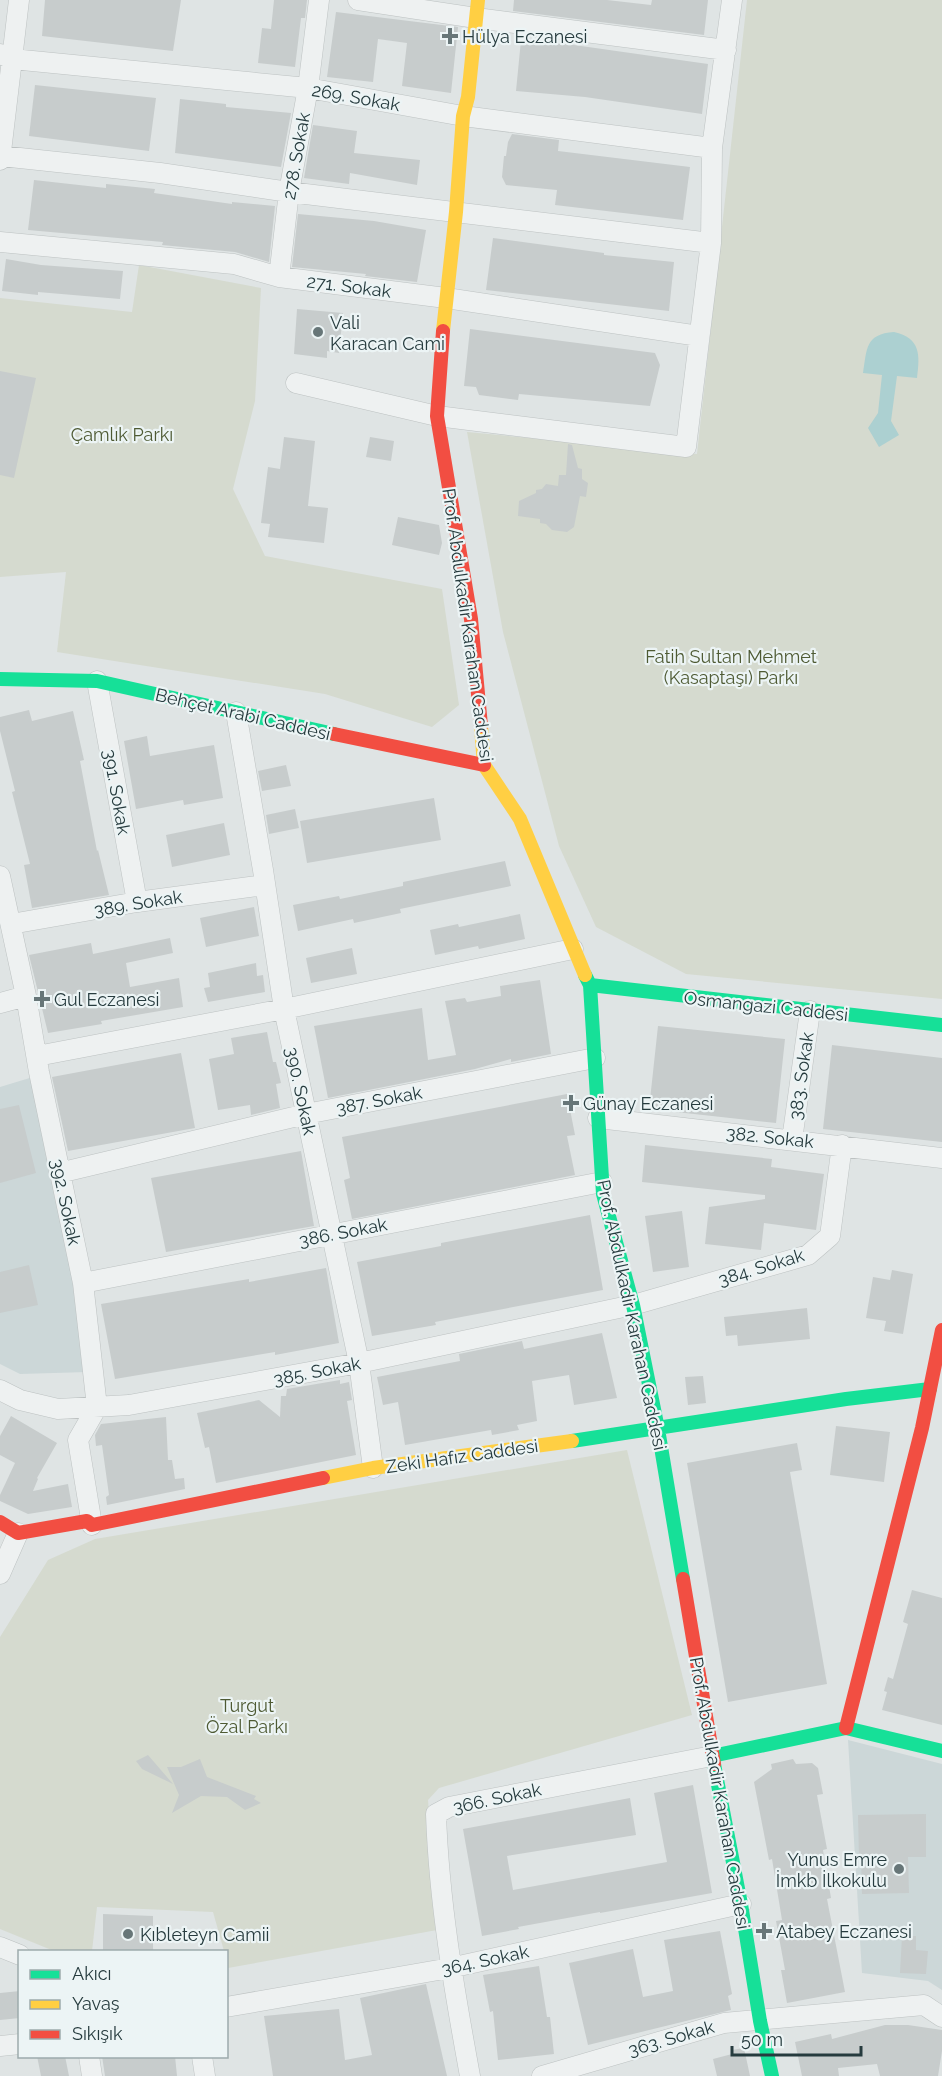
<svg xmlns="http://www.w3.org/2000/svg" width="942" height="2076" font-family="Raleway,sans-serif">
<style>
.built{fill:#ccd7d8}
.green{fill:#d5dacf}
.water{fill:#acd0d1}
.building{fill:#c7cccc}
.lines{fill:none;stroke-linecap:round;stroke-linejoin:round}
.street-casing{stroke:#bdc2c2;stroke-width:21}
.street{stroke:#eef1f1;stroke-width:20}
.fast{stroke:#16e098;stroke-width:14}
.slow{stroke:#ffcf43;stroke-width:14}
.jam{stroke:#f24e42;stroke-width:14}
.poi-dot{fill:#677678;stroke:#ecf4f5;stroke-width:2}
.labels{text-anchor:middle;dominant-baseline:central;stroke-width:4.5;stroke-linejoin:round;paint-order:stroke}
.poi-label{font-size:18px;fill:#263b3e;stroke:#ecf4f5;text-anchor:start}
.street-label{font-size:18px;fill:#263b3e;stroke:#ecf4f5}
.park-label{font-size:18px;fill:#4e5a33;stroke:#ecf4f5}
</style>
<rect width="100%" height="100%" fill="#dfe4e4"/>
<path class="built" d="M33,1077L83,1300L88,1372L20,1374L0,1364V1087Z
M848,1740L942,1764V1990L928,1981L862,1973Z"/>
<path class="green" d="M747,0H942V999L686,974L596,927L559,846L503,632L467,432L697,454Z
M139,265L261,288L255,401L233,489L265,556L442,589L459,705L432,727L325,694L57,652L66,572L0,577V298L132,312Z
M627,1450L692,1715L439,1788L428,1800L437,1930L228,1968L226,1952L224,1951L213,1912L97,1907L92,1951H54L0,1929V1637L48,1560L95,1539Z"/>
<path class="water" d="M894,332C921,338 920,355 917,378L897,376L891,421L899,435L879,447L868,428L878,413L882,375L863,373C867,349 865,334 894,332Z"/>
<path class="building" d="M45,0H181L173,51L42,36Z
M274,0H307L305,18H301L295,67L258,63L262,28L271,29Z
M514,0H607L651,5L652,0H708L704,35L513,11Z
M336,12L458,27L451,93L402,86L407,43L378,39L373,82L327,77Z
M521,40L574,45L708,64L702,114L585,97L516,91Z
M35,85L156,98L149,151L29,136Z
M180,99L226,104V107L291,113L281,167L175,153Z
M313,125L357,131L354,153L420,160L417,185L350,173L349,184L304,178Z
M512,134L559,140L558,151L690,167L683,220L555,205L557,190L506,185L502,177L504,156H506L508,142Z
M34,180L106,188V184L155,189L154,193L232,204V202L275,206L269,262L235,252L162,245L163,242L28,230Z
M298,214L374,221L426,230L417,282L365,276L366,274L292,267Z
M493,238L604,253V255L674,262L669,311L486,290Z
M6,259L41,265L123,271L120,299L38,292V295L2,291Z
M297,309L343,313L339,353L327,351V358L294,354Z
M470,329L655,353L660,365L650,406L519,394L518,400L479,395L476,387L464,386Z
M0,371L36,378L14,478L0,475Z
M284,437L315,441L308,506L328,508L324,543L268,537L270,524L261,523L268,467L280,469Z
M370,437L394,441L391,461L366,457Z
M568,444L572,445L578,468L582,469V479L588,483L586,497L580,496L574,527L567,532L552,530L546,524L540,523V519L518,516L519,501L536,493V490L542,489L546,484L558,486L559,475H566Z
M398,517L439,525L442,543L439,555L392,545Z
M29,710L32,721L73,711L84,760L80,761L97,851L98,850L109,895L32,908L24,865L30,864L12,792L15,791L0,731V717Z
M147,736L150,756L214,745L223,798L184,805L183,800L136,809L124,741Z
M286,765L291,786L262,791L258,771Z
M434,798L441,840L307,863L300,821Z
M295,809L299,828L269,834L266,815Z
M224,823L230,855L172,867L166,835Z
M505,861L511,886L400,909L401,913L354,923L353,919L298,931L293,905L339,896L340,899L403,886V882Z
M254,907L259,936L206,947L200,918Z
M520,914L525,939L479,949L478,946L435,955L430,930L458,924L459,927Z
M170,938L173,953L126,963L130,987L179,978L183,1007L101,1021L102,1024L48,1033L29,955L91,943L93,954Z
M352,948L357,974L311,983L306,958Z
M256,963L257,976L263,975L265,992L208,1002L204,988L210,987L208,973Z
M540,980L551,1054L511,1062V1059L475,1069L328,1098L314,1026L422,1008L428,1060L456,1055L445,1001L465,998L467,1002L501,996L500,986Z
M658,1026L785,1039L776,1123L649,1109Z
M267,1032L273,1062H276L281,1083L276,1084L280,1108L251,1115L250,1105L218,1110L209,1059L234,1054L231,1038Z
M832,1045L942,1058V1142L823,1129Z
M181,1053L195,1128L68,1151L52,1077Z
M567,1094L575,1135L567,1136L575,1175L352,1219L344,1180L350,1178L342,1137Z
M19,1105L36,1173L0,1183V1109Z
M645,1145L772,1159L771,1167L824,1174L816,1230L764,1223L761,1250L705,1244L709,1207L765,1199V1195L642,1182Z
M301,1151L314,1226L166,1252L151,1178Z
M682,1211L689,1267L653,1272L645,1216Z
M590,1215L603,1290L435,1322L436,1325L372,1336L357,1262L441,1246V1243Z
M29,1265L38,1305L0,1313V1272Z
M326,1268L339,1343L275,1355V1352L115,1379L101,1304L249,1279V1282Z
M892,1270L913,1274L903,1334L884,1331L886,1321L866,1318L873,1277L890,1280Z
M807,1308L810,1339L738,1346L737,1335L726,1336L724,1317Z
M602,1333L617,1398L574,1405L569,1375L532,1381L537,1421L517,1425L519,1430L492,1435L491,1430L405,1445L398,1402L383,1405L377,1377L460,1361L459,1354L522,1341L524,1349Z
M703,1376L706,1403L688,1405L685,1377Z
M340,1380V1384L349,1382L352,1400L347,1401L356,1455L216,1483L209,1447L205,1448L197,1413L259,1400L280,1417L281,1396H286L287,1389Z
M11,1416L57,1443L37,1478L38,1479L33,1491L68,1484L72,1507L28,1514L0,1501V1495L15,1463L0,1455V1436Z
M166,1417L168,1460H172L175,1479L184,1478L185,1489L107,1505L106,1497L109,1495L102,1445L96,1446L95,1435L101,1424Z
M836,1426L890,1432L884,1482L830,1475Z
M797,1443L802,1470L790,1472L827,1684L728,1702L687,1463Z
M912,1590L942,1598V1725L882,1710L887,1692L884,1691L888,1677L893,1679L908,1624L903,1622Z
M148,1755L173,1784L142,1769L136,1761Z
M200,1759L207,1777L256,1796L254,1799L261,1803L245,1810L227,1797L201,1796L172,1813L179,1795L167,1767H181Z
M793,1759L796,1764L812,1763L818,1768L823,1794L817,1795L827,1849L823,1850L831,1898L827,1899L845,1992L787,2003L781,1970H785L776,1921L782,1920L772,1859L769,1860L754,1782L772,1769L771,1764Z
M693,1785L712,1893L600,1913V1912L518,1927L519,1929L482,1936L463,1829L630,1798L636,1835L507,1856L513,1890L667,1862L654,1793Z
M926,1814V1857H908L909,1893L862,1894L861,1857L859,1858L858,1815Z
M103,1914L153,1916V1952H103Z
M720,1931L732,1994L728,1996L731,2010L588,2045L569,1963L633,1949L643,1997L673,1991L664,1940Z
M902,1936H916V1950L928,1951L926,1974L900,1973Z
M539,1966L547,2017H550L554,2054L498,2060L493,2011L490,2012L483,1975Z
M426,1984L447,2076H273L264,2016L339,2009L345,2060L372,2055L360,1998Z
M20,1991V2018L0,2020V1993Z
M885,2025H908L942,2030V2051L938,2076H880L877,2064L838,2068L839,2076H802L795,2042L831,2034L832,2039Z
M744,2048L750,2076H717L713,2059L732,2054V2050Z
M37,2056H65L69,2076H41Z
M102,2056H175L177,2076H105Z"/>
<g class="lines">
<g class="street-casing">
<path id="street" d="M358,0L476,18L726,50
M0,54L12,59L308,88L463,116L712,148
M1,156L160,173L289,192L711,243
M0,160L19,0
M0,242L234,264L279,277L446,298L699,336
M279,277L289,192L308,88L319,0
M296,383L437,416L686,447L711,243L712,148L732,0
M97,681L137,902
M236,712L263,870L284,1009L359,1363L373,1468
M0,876L26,996L39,1072L83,1283L97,1407L78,1440L92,1525
M11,924L137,902L265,885
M0,1003L26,996
M37,1056L284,1009L573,949
M598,1118L942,1158
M792,1140L810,1011
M59,1173L306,1114L595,1058
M83,1283L602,1182
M0,1390L20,1400L58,1409L129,1405L359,1363L633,1305L808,1255L830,1236L842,1145
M0,1574L18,1533
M0,1947L20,1955
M226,2007L450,1968L741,1904
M0,2046L20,2044
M89,2056L92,2076
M202,2056L205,2076
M470,2076C454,1989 439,1902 436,1814L449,1807L712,1756
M542,2076L724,2023L924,2005L942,2017"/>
</g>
<use href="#street" class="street"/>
<path class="fast" d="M0,679L97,681L334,734
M585,975L590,985L603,1194L633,1305L658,1429L683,1579
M590,985L942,1025
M572,1441L846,1399L930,1389
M712,1756L846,1728L942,1751
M714,1764L741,1904L760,2021L772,2076"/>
<path class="slow" d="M443,331L456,212L463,116L468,97L478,0
M481,726L484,765L520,819L585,975
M323,1478L373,1468L572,1441"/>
<path class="jam" d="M443,331L437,416L471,619L481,726
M334,734L484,765
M0,1522L18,1533L87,1521L92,1525L323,1478
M683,1579L714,1764
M846,1728L922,1428L942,1330"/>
</g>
<g class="poi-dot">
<path d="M447 27h6v6h6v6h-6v6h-6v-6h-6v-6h6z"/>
<circle cx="318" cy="332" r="6"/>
<path d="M39 990h6v6h6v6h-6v6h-6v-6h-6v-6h6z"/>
<path d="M568 1094h6v6h6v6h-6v6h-6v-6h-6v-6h6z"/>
<circle cx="899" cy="1869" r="6"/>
<path d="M761 1922h6v6h6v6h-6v6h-6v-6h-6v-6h6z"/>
<circle cx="128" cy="1934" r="6"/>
</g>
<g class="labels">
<g class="poi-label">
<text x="462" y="36">Hülya Eczanesi</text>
<text x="330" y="322">Vali<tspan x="330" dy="21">Karacan Cami</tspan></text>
<text x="54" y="999">Gul Eczanesi</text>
<text x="583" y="1103">Günay Eczanesi</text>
<text x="887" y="1859" text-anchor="end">Yunus Emre<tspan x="887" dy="21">İmkb İlkokulu</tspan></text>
<text x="776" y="1931">Atabey Eczanesi</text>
<text x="140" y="1934">Kıbleteyn Camii</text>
</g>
<g class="street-label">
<text transform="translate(356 97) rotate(10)">269. Sokak</text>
<text transform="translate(296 156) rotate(-80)">278. Sokak</text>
<text transform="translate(349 286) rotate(7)">271. Sokak</text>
<text transform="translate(468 625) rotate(82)">Prof. Abdulkadir Karahan Caddesi</text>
<text transform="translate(243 714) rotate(13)">Behçet Arabi Caddesi</text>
<text transform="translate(117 792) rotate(80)">391. Sokak</text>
<text transform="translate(138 903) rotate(-9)">389. Sokak</text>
<text transform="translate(766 1006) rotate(6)">Osmangazi Caddesi</text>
<text transform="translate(801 1076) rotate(-82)">383. Sokak</text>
<text transform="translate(301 1091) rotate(78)">390. Sokak</text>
<text transform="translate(379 1100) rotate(-11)">387. Sokak</text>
<text transform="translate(770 1137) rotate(6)">382. Sokak</text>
<text transform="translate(66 1202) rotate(78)">392. Sokak</text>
<text transform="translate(343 1232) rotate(-11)">386. Sokak</text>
<text transform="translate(761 1267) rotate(-17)">384. Sokak</text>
<text transform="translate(632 1315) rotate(78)">Prof. Abdulkadir Karahan Caddesi</text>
<text transform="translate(317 1371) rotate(-11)">385. Sokak</text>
<text transform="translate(462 1456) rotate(-8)">Zeki Hafız Caddesi</text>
<text transform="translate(720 1793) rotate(80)">Prof. Abdulkadir Karahan Caddesi</text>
<text transform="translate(497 1798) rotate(-12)">366. Sokak</text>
<text transform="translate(485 1960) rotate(-12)">364. Sokak</text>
<text transform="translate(671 2038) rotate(-16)">363. Sokak</text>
</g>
<g class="park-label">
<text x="122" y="434">Çamlık Parkı</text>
<text x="731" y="656">Fatih Sultan Mehmet<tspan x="731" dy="21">(Kasaptaşı) Parkı</tspan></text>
<text x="247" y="1705">Turgut<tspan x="247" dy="21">Özal Parkı</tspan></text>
</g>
</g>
<rect x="18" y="1950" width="210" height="108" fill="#ecf4f5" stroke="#9daaac" stroke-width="1.5"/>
<rect x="30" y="1970" width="30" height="9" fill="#16e098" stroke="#9daaac" stroke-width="1.5"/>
<text x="72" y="1980" font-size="18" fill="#263b3e">Akıcı</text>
<rect x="30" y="2000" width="30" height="9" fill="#ffcf43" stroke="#9daaac" stroke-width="1.5"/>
<text x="72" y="2010" font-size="18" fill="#263b3e">Yavaş</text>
<rect x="30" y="2030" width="30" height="9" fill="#f24e42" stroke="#9daaac" stroke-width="1.5"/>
<text x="72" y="2040" font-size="18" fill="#263b3e">Sıkışık</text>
<path d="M732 2046v9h129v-9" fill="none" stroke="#263b3e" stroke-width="3"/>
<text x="741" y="2046" font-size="18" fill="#263b3e" stroke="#ecf4f5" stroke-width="4.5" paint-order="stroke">50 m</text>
</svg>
